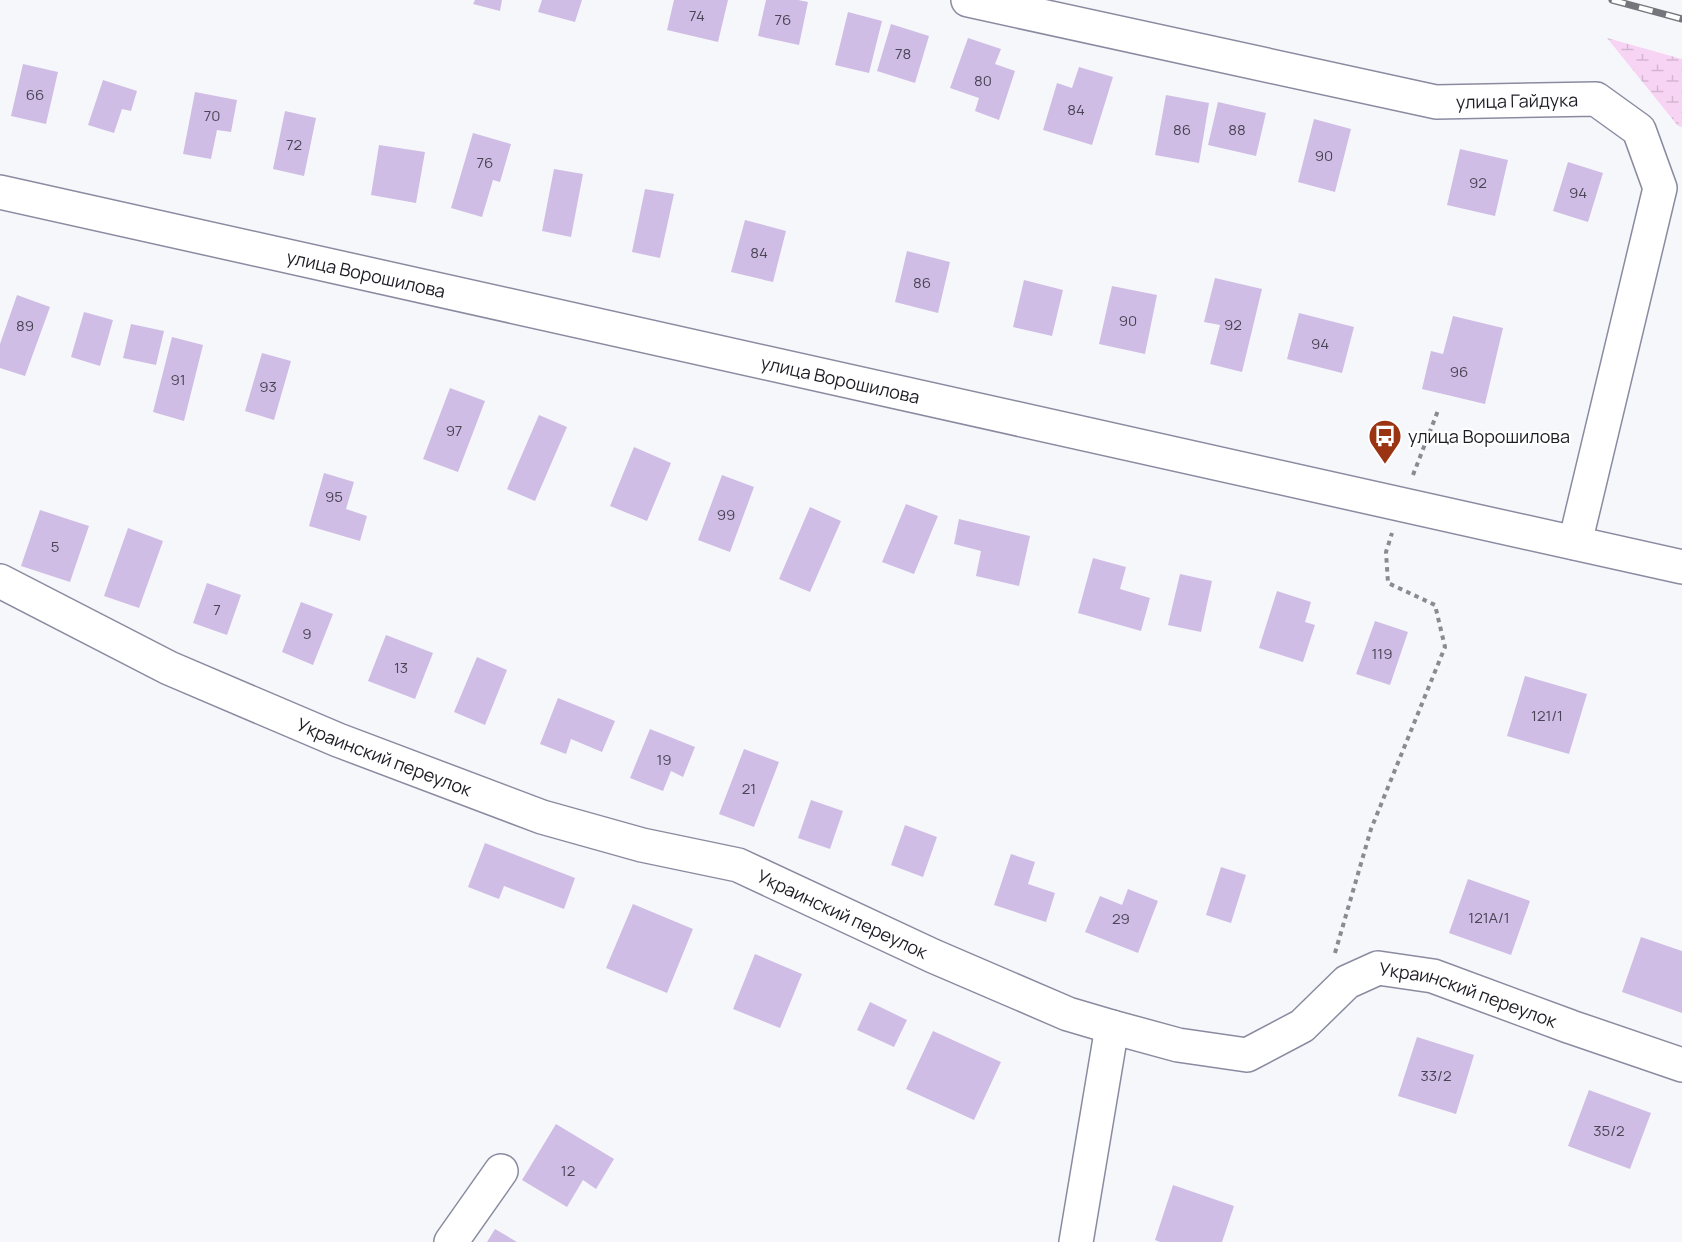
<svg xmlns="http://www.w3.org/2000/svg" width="1682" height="1242" font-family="Manrope,sans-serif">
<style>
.wetland{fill:url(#wetland-marsh)}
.building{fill:#d0bde5}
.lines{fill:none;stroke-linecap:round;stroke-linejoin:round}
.minor-casing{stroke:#8a8ba0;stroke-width:36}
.major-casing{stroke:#8a8ba0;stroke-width:36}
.path{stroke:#8a8a91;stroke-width:4;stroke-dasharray:4.5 4.5;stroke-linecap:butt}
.minor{stroke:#fff;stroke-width:33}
.major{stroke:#fff;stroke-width:33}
.rail-casing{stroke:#75757c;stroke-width:7}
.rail{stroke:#fff;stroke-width:4.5;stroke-dasharray:14;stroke-linecap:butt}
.labels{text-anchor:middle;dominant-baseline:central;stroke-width:4.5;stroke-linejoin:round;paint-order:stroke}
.number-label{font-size:15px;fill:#4a4556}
.street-label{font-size:18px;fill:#1d1d26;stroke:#fff}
.poi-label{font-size:18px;fill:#1d1d26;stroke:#fff;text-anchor:start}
</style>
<defs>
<pattern id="wetland-marsh" width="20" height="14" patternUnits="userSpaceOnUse" patternTransform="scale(1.5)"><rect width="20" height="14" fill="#f8d4f4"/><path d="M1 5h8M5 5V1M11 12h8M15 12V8" fill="none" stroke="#d4b6d1"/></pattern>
</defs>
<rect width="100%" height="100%" fill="#f6f7fb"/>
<path class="wetland" d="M1607,38L1682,59V127L1678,126Z"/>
<path class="building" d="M475,0H502L500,11L473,4Z
M542,0H582L575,22L538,12Z
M674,0H728L718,42L667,30Z
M766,0H798L808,2L799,45L758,36Z
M848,12L882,21L869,73L835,65Z
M891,24L929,36L915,83L877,71Z
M968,38L1001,49L995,64L1015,71L999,120L975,111L979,98L950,88Z
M23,64L58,72L46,124L11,116Z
M1079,67L1113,77L1092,145L1043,130L1057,83L1072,88Z
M103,80L137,91L131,111L122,109L114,133L88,125Z
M195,92L237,100L231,132L217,130L211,159L183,154Z
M1166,95L1209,103L1199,163L1155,155Z
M1218,102L1266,113L1256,156L1208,145Z
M285,111L316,118L304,176L273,169Z
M1314,119L1351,129L1335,192L1298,182Z
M473,133L511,144L500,182L493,180L482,217L451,208Z
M379,145L425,152L416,203L371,195Z
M1460,149L1508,160L1495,216L1447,205Z
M1568,162L1603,173L1588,222L1553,211Z
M554,169L583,174L571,237L542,231Z
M645,189L674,194L660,258L632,252Z
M745,220L786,231L773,282L731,272Z
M907,251L950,262L938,313L895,302Z
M1215,278L1262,289L1242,372L1210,364L1220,325L1204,322Z
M1024,280L1063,290L1052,336L1013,327Z
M1112,286L1157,295L1145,354L1099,344Z
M17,295L50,307L25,376L0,368V344Z
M84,312L113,320L100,366L71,357Z
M1299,313L1354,327L1342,373L1287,359Z
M1453,316L1503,328L1485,404L1422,389L1431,351L1443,354Z
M131,324L164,331L156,365L123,358Z
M172,337L203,345L184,421L153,412Z
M262,353L291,361L274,420L245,411Z
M450,388L485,401L458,472L423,459Z
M539,415L567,427L535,501L507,489Z
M634,447L671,463L647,521L610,506Z
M324,473L354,482L346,509L367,516L360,541L309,526Z
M722,475L754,487L730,552L698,540Z
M906,504L938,516L914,574L882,562Z
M810,507L841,521L810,592L779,579Z
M40,510L89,526L70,582L21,566Z
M959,519L1030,536L1019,586L976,576L981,551L954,544Z
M128,528L163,541L139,608L104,596Z
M1093,558L1126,567L1120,589L1150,598L1141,631L1078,613Z
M1180,574L1212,581L1201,632L1168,625Z
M207,583L241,595L227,635L193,623Z
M1277,591L1311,602L1305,622L1315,625L1303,662L1259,648Z
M301,602L333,614L313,665L282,652Z
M1375,621L1408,632L1390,685L1356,674Z
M386,635L433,653L415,699L368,681Z
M477,657L507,670L485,725L454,712Z
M1525,676L1587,694L1569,754L1507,736Z
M558,698L615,721L602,752L571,739L566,754L540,744Z
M650,729L695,747L683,777L671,771L663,791L630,778Z
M744,749L779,762L754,827L719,814Z
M811,800L843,811L830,849L798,838Z
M905,825L937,837L923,877L891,865Z
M485,843L575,878L564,909L504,886L499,899L468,887Z
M1011,854L1035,862L1028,884L1055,893L1046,922L994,905Z
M1221,867L1246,875L1231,923L1206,915Z
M1468,879L1530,901L1511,955L1449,933Z
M1128,889L1158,901L1138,953L1085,932L1100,896L1122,905Z
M633,904L693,929L667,993L606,968Z
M1641,937L1682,951V1013L1622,992Z
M755,954L802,974L780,1028L733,1009Z
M870,1002L907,1020L894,1047L857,1030Z
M933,1031L1001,1062L974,1120L906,1089Z
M1417,1037L1474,1055L1456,1114L1398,1096Z
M1589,1090L1651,1113L1630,1169L1568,1146Z
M556,1124L614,1159L596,1189L583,1180L567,1207L522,1180Z
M1173,1185L1234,1206L1222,1242H1160L1155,1240Z
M495,1229L517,1242H487Z"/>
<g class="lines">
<g class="minor-casing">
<g id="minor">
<path id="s1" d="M968,0L1436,102L1596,99L1639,130L1660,188L1575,543"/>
<path id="s2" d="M0,581L169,668L338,740L542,817L642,845L738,865L933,956L1068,1014L1112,1027L1178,1045L1247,1055L1302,1026L1347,982L1378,968L1433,976L1571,1027L1682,1065"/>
<path d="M451,1242L501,1171"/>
<path d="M1076,1242L1112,1027"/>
</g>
</g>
<g class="major-casing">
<g id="major">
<path id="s3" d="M0,192L1682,567"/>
</g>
</g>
<path class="path" d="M1413,475L1439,408
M1335,953L1371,829L1445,647L1435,605L1388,583L1386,552L1392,533"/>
<use href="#minor" class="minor"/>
<use href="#major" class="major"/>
<g class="rail-casing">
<path id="rail" d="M1612,0L1682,19"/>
</g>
<use href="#rail" class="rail"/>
</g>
<defs>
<g id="bus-pin" transform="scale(1.725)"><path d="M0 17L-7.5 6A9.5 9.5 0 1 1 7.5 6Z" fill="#9b3413" stroke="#fff"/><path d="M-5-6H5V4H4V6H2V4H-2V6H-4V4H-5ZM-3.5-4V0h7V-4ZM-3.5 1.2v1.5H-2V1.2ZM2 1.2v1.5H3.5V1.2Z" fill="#fff"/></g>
</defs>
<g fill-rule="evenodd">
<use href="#bus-pin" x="1385" y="436"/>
</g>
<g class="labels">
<g class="number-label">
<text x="697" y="15">74</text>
<text x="783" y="19">76</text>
<text x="903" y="53">78</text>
<text x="983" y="80">80</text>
<text x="35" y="94">66</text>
<text x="1076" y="109">84</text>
<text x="212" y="115">70</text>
<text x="1182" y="129">86</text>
<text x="1237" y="129">88</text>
<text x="294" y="144">72</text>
<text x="1324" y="155">90</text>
<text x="485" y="162">76</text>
<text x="1478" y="182">92</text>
<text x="1578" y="192">94</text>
<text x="759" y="252">84</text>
<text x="922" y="282">86</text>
<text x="1128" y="320">90</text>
<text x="1233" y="324">92</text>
<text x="25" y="325">89</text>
<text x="1320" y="343">94</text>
<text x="1459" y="371">96</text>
<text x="178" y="379">91</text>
<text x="268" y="386">93</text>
<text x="454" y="430">97</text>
<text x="334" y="496">95</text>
<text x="726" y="514">99</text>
<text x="55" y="546">5</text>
<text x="217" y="609">7</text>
<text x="307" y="633">9</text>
<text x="1382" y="653">119</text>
<text x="401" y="667">13</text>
<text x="1547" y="715">121/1</text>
<text x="664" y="759">19</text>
<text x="749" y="788">21</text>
<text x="1489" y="917">121А/1</text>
<text x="1121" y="918">29</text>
<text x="1436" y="1075">33/2</text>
<text x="1609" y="1130">35/2</text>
<text x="568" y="1170">12</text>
</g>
<g class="street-label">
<text stroke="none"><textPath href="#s1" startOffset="560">улица Гайдука</textPath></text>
<text stroke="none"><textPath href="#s3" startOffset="375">улица Ворошилова</textPath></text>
<text stroke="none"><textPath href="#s3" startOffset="861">улица Ворошилова</textPath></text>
<text stroke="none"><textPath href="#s2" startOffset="423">Украинский переулок</textPath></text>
<text stroke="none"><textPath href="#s2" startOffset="909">Украинский переулок</textPath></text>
<text stroke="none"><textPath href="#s2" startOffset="1593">Украинский переулок</textPath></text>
</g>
<g class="poi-label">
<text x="1408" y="436">улица Ворошилова</text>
</g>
</g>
</svg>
